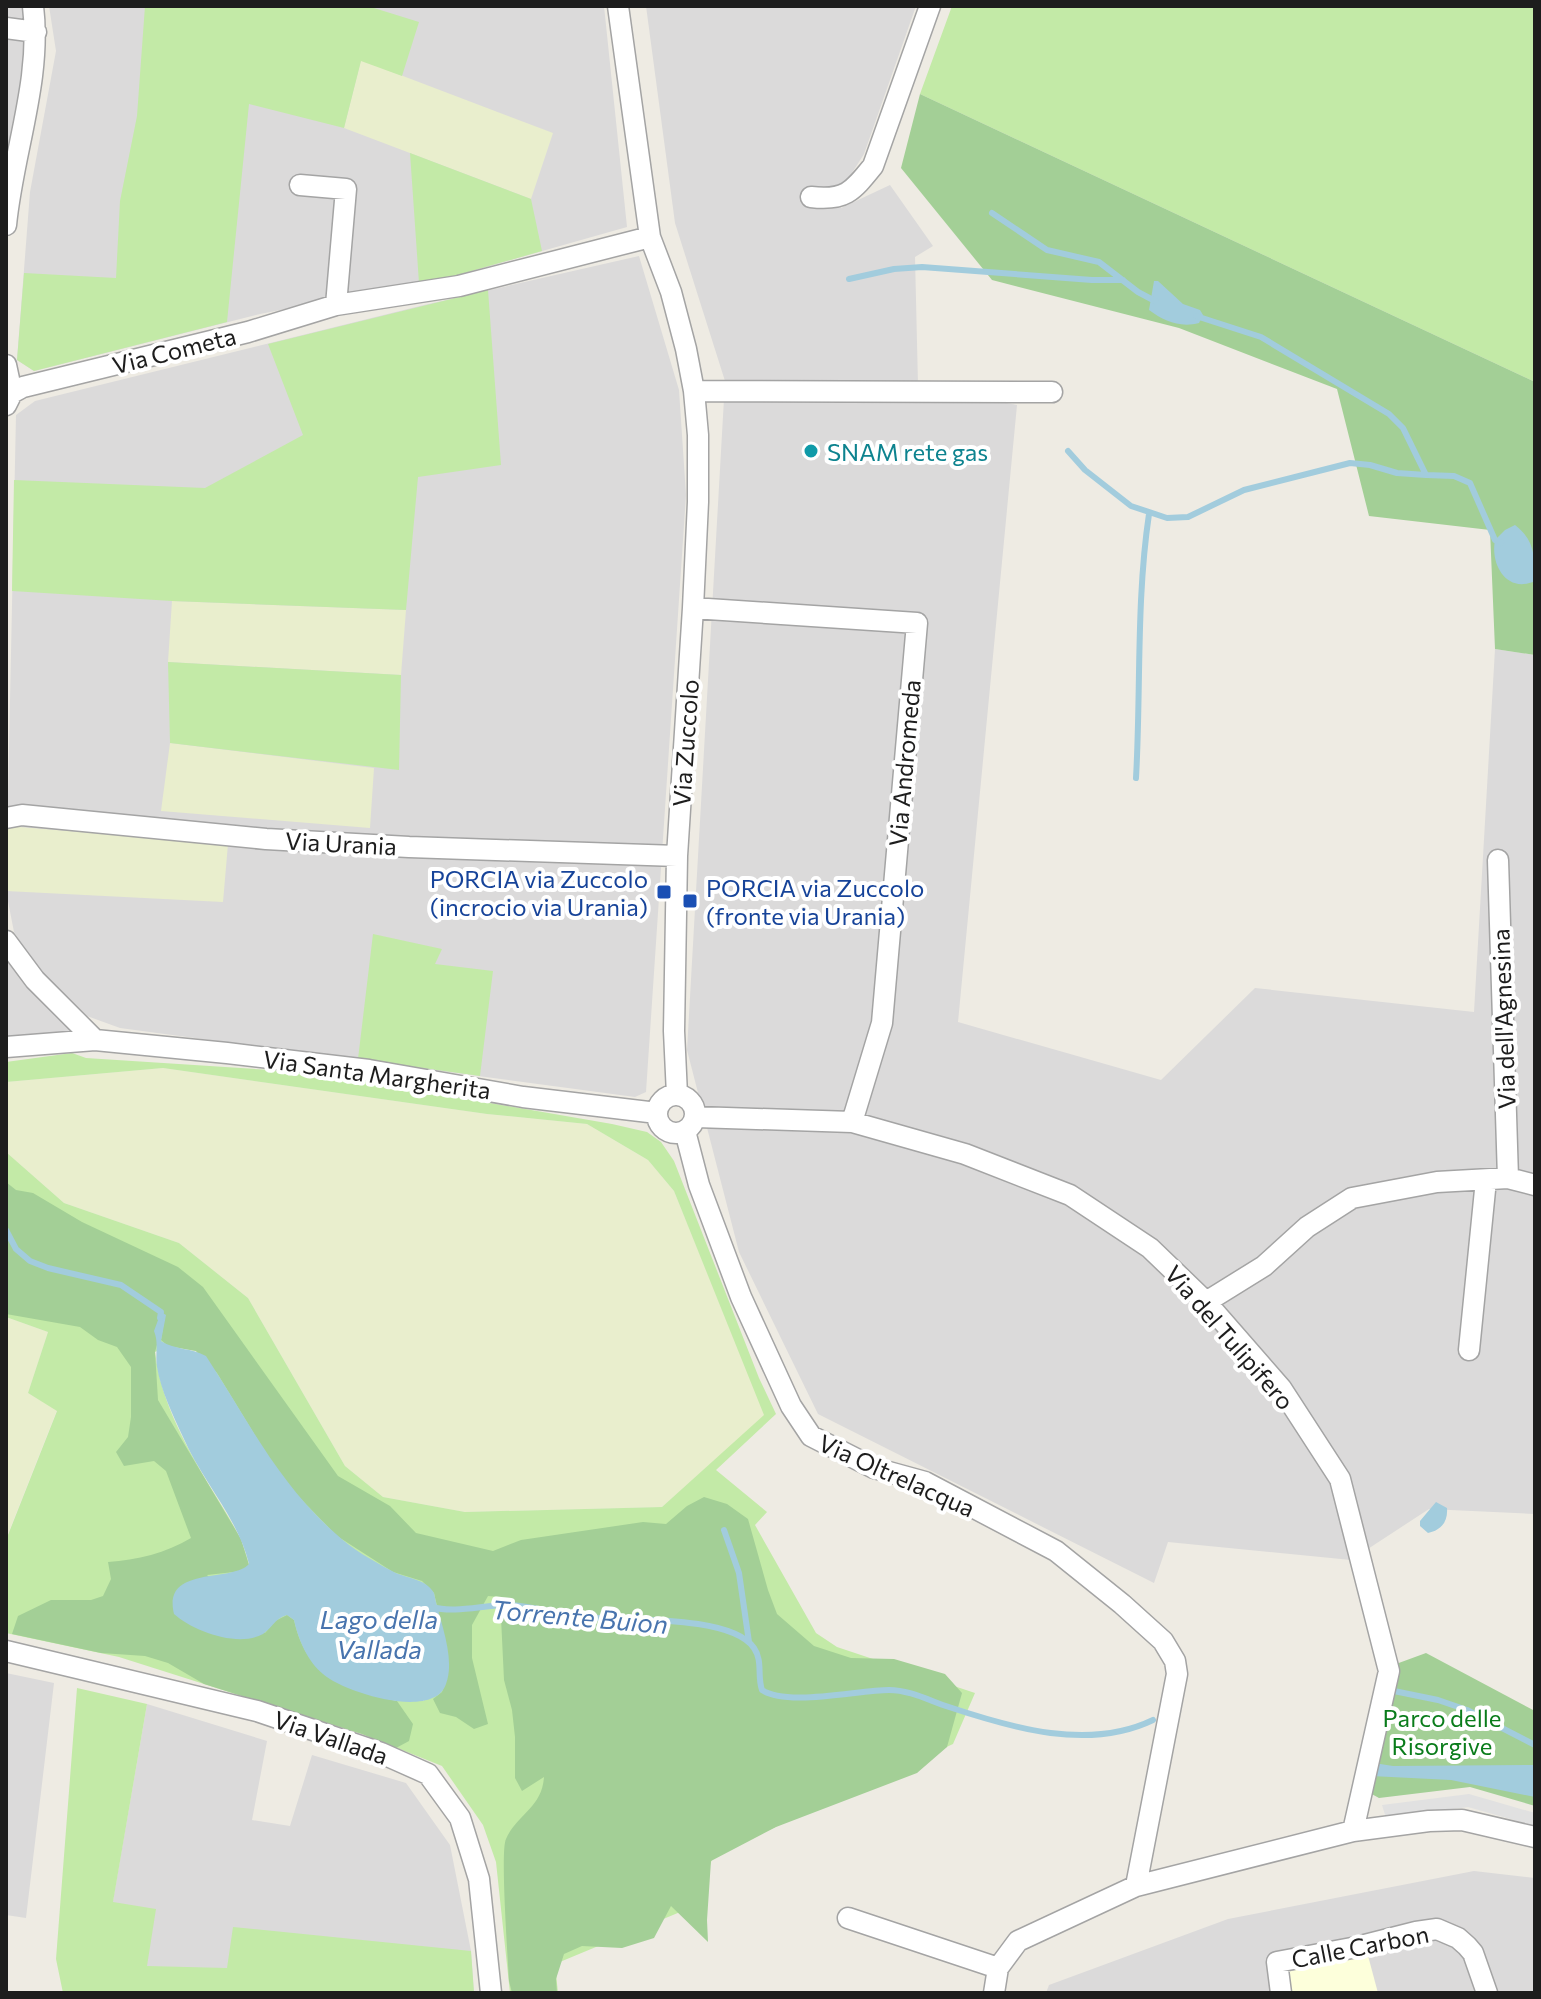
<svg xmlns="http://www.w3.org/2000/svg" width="1541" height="1999" font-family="Commissioner,sans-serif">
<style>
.residential{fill:#dbdada}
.education{fill:#fdffdb}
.farmland{fill:#e9eecd}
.grass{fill:#c3eaa7;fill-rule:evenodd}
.forest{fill:#a3cf96}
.parking{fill:#e1e1e1}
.water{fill:#a2ccdd}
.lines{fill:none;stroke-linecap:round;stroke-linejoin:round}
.stream{stroke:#a2ccdd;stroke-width:6}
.minor-casing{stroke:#a4a4a4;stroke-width:23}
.minor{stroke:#fff;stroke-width:20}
.culture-dot{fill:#0f9aa8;stroke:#fff;stroke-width:3}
.transit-dot{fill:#1a4fb4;stroke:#fff;stroke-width:3}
.labels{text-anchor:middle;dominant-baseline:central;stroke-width:8;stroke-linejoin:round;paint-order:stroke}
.street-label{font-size:24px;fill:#1d1d1d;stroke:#fff}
.culture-label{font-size:24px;fill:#0d838f;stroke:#fff;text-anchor:start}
.transit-label{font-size:24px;fill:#164399;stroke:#fff;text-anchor:end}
.park-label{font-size:24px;fill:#0a7c1b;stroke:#fff}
.water-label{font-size:26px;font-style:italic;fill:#4874ae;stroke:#fff}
</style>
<rect width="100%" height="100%" fill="#eeebe3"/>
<path class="residential" d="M6,6H23L27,44L6,170Z
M49,6H604L627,227L454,276L260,314L34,371L17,360L30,192L56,51Z
M646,6H916L864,154L843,187L841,208L890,185L933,246L915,257L918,385L1017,405L958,1022L1161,1080L1255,988L1474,1012L1495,649L1535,655V1514L1429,1509L1351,1560L1168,1542L1154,1583L818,1414L739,1252L687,1050L725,381L675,223Z
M639,256L679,390L686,495L646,1092L635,1097L120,1028L87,1016L32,962L14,932L6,891L16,415L35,401L424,305Z
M6,958L80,1033L6,1040Z
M6,1673L54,1683L26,1918L6,1915Z
M147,1704L267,1741L252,1820L290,1826L312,1755L406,1783L450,1845L471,1951L474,1993H97Z
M1474,1871L1535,1878V1993H1046L1049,1985L1228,1919Z"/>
<path class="education" d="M1367,1952L1378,1993H1287L1284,1973Z"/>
<path class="farmland" d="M361,60L553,133L531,199L344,128Z
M172,601L406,610L401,675L168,662Z
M170,743L374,768L370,828L161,811Z
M7,826L228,844L223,902L6,891Z
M163,1068L487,1114L587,1124L648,1160L674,1191L765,1415L662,1507L465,1512L383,1497L345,1466L248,1298L179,1243L64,1203L6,1152V1082Z
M6,1317L48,1332L28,1393L57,1410L6,1539Z"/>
<path class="grass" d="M145,6H374V8L419,22L402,76L361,61L344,128L249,104L227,322L34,371L17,360L24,273L116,278L120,201L137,116Z
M952,6H1535V382L920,94Z
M410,153L531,199L542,251L454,276L419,283Z
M488,290L501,465L418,477L406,610L172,601L12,591L14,480L205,488L303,435L268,344Z
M168,662L401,675L399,770L170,743Z
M373,934L442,949L435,964L493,971L480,1076L358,1059Z
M72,1053L86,1058L316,1073L612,1124L647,1132L661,1142L674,1161L759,1378L776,1414L716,1470L767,1512L755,1525L816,1633L837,1647L975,1693L953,1744L713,1856L697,1905L555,1964L558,1993H510L496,1862L483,1825L442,1766L362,1734L119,1657L6,1633V1540L57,1411L28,1393L48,1332L6,1317V1152L64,1203L179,1243L248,1298L345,1466L383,1497L465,1512L662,1507L764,1415L674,1191L648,1160L587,1124L487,1114L163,1068L6,1082V1062ZM168,1346L196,1351L424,1701H397L362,1693L249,1565C243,1538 228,1516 214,1493C188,1450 161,1403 155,1352Z
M77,1688L147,1704L113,1902L156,1909L147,1966L227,1968L233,1927L471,1951L474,1993H63L56,1959Z"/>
<path class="forest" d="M920,94L1535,382V655L1495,649L1490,530L1369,516L1337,389L1179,328L992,280L901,168Z
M6,1182L16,1190L33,1193L82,1222L178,1267L203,1287L338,1476L390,1506L416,1533L493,1551L521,1540L643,1522L666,1524L687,1506L704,1497L727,1504L748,1519L768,1590L777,1614L814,1646L851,1658L894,1659L945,1674L962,1693L947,1747L917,1773L776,1827L711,1861L707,1920L708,1942L671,1906L654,1938L622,1948L582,1946L564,1954L556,1979L557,1993H512L509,1981C508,1959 500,1851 506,1839C517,1814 542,1808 544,1777L522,1791L515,1778V1737L512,1710L504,1680L500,1597L488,1596L472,1625V1658L488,1724L474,1729L456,1717L440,1713L433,1699L442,1692L448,1674L445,1641L434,1593L422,1581L393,1572L337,1536L293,1491L273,1465L217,1373L196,1351L168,1346L161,1340L165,1315L155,1352L158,1400L241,1539L249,1565L243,1571L207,1575L265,1633L275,1621L287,1615L294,1620C307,1678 345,1690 397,1701L413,1724L409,1741L396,1748L362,1734L204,1684L168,1663L145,1656L101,1653L12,1634L18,1616L51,1600H91L103,1596L111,1579L108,1562C137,1560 166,1553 191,1538L166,1471L154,1461L124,1466L116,1452L128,1437L131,1417V1367L117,1347L98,1340L80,1327L6,1314Z
M1426,1653L1535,1711V1806L1470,1787L1379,1798L1368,1792L1396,1664Z"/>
<path class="parking" d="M1469,1794L1535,1813V1826L1468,1807L1386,1818L1382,1805Z"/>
<path class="water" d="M1154,281H1158L1183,304L1200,310L1203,315L1199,323C1180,328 1164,321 1149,310Z
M1515,525C1535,540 1535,558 1535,581C1507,594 1490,565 1495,540L1505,530Z
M161,1312L166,1315L161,1341C175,1350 192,1348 206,1356C248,1420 277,1482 336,1534C352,1549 373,1561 392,1571C407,1579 425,1578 434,1593C439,1620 456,1657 446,1684C434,1721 343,1692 323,1674C308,1662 298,1639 294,1620L287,1615C275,1618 272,1628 263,1634C238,1648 193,1631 174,1614C162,1565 232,1583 249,1564C238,1518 202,1481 183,1437C173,1415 161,1391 157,1367C155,1354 159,1343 154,1331Z
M1436,1502L1447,1508C1448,1521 1442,1530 1428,1533L1420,1526V1521Z
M1374,1763L1393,1766L1535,1765V1797L1451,1780L1371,1776Z"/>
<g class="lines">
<path class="stream" d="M992,213L1047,250L1099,262L1138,292L1155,301
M849,279L894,269L922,267L1092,280H1123
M1196,316L1261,337L1389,414L1403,428L1426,475L1454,476L1470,483L1495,540L1501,543
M1068,451L1085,470L1131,506L1167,518L1188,517L1244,490L1350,463L1370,465L1397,473L1426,475
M1136,778C1141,690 1136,601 1149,514
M6,1230L16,1249L30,1261L48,1268L121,1285L161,1312L160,1318
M724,1530L739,1573L749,1642
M432,1607C456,1614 486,1604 511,1605C536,1607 560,1615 584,1617C622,1621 731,1614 754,1648C763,1661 757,1676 762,1690C787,1707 858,1690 889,1690C910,1690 930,1701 949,1707C1012,1728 1089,1751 1153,1720
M1389,1690L1438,1700L1467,1710L1535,1745"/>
<g class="minor-casing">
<path id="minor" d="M618,6L650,237L671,292L686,349L694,391L698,435V502L693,608L677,856L674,1031L677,1095
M6,28L36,32
M300,185L346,189L336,305
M811,197C845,201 852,192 873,166L930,6
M6,225C13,152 42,80 33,6
M6,365L12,393L6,405
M694,391L1052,392
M12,393L23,387L248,332L336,305L459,286L650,237
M693,608L917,623L882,1023L852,1122
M6,818L22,815L266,839L409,847L677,856
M1498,860L1508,1178
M6,941L35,980L95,1040
M6,1047L95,1040L227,1053L369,1070L523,1097L657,1113
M657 1114a19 19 0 1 1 38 0a19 19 0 1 1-38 0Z
M696,1117L852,1122L965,1154L1070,1195L1150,1248L1206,1302L1281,1388L1340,1479L1389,1671L1353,1831
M685,1131L699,1185L741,1297L791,1406L811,1436L874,1468L925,1482L1056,1551L1122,1604L1163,1641L1175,1661L1177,1674L1136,1886
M1206,1302L1264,1266L1307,1227L1352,1198L1437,1182L1508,1178L1535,1185
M1469,1350L1486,1180
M6,1651L257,1711L381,1753L428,1774L460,1818L479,1879L491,1993
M848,1918L998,1968
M994,1993L998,1968L1018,1941L1136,1886L1353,1831L1429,1821L1462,1820L1535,1837
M1281,1993L1277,1962L1357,1947L1416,1932L1437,1929L1458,1938L1467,1946L1473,1953L1487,1993"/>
</g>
<use href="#minor" class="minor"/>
</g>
<circle class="culture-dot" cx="811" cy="451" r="8"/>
<g class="transit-dot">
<rect x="656" y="884" width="16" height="16" rx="4"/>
<rect x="682" y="893" width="16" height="16" rx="4"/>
</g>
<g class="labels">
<g class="street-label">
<text transform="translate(174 350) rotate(-14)">Via Cometa</text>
<text transform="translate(685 743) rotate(-86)">Via Zuccolo</text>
<text transform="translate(904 763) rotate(-85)">Via Andromeda</text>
<text transform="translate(341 843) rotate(3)">Via Urania</text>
<text transform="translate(1503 1019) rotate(-92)">Via dell'Agnesina</text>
<text transform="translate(377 1074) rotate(8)">Via Santa Margherita</text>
<text transform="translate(1230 1337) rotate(49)">Via del Tulipifero</text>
<text transform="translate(897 1475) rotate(24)">Via Oltrelacqua</text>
<text transform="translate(331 1737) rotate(19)">Via Vallada</text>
<text transform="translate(1360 1946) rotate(-11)">Calle Carbon</text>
</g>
<g class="culture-label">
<text x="827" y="451">SNAM rete gas</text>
</g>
<g class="transit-label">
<text x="648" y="878">PORCIA via Zuccolo<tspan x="648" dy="28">(incrocio via Urania)</tspan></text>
<text x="706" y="887" text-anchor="start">PORCIA via Zuccolo<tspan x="706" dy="28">(fronte via Urania)</tspan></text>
</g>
<g class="park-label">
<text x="1442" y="1717">Parco delle<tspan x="1442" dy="28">Risorgive</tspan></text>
</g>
<g class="water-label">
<text transform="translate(580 1616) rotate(5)">Torrente Buion</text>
<text x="379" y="1618">Lago della<tspan x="379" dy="30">Vallada</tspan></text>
</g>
</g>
<rect width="1541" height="1999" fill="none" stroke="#1d1d1d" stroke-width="16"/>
</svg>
